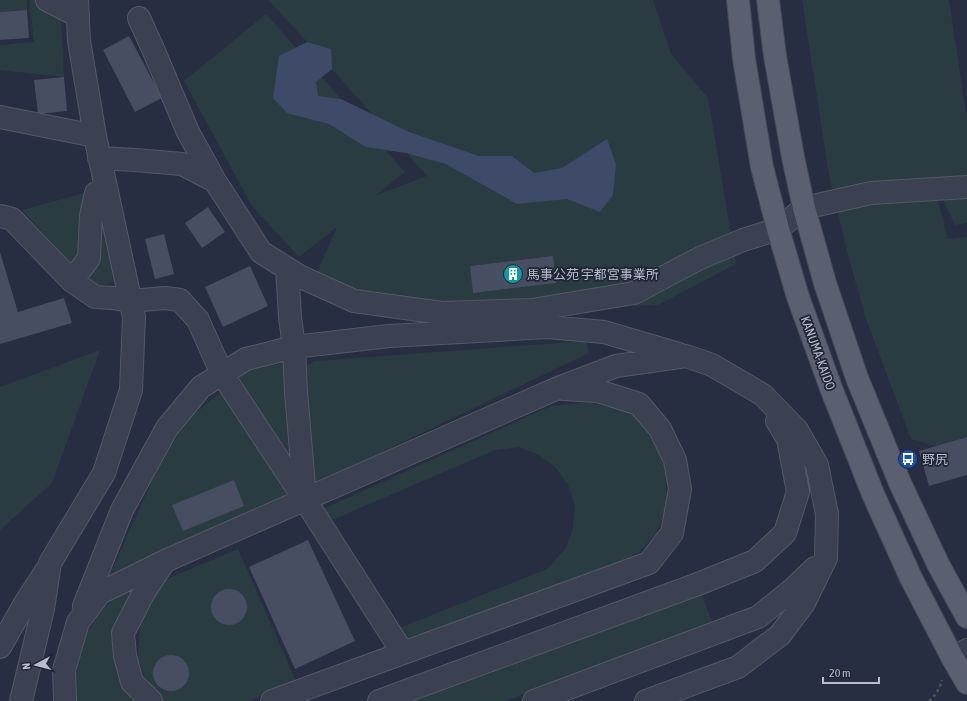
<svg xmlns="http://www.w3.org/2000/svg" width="967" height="701" font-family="'Asap Condensed','Noto Sans JP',sans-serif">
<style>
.green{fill:#2a3b42}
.water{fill:#3f4a69}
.building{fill:#474e62}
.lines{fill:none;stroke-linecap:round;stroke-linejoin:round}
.minor-casing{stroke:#545968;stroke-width:24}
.major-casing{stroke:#464a5a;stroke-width:24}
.path{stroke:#48585f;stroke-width:2.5;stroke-dasharray:3 3;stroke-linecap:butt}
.minor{stroke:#3c4151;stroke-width:22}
.major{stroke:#5a6070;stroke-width:22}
.labels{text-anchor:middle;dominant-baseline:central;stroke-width:3.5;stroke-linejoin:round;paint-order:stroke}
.poi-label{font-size:13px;fill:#b9bdcb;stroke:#212636;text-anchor:start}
.street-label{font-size:13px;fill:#b9bdcb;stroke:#212636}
</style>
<rect width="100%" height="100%" fill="#282e41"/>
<path class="green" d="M0,0H27V10L0,12Z
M29,0H60L64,77L0,70V45L34,42Z
M268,0H653L671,54L708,98L736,264L658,305L402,315L310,289L337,227L299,257L252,206L184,81L266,14L405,172L376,195L427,176L325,61Z
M802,0H949L967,119V223L955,225L931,175L948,239L967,237V437L936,446L911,439L865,316L847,251L829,175Z
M88,192L101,202L118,279L98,288L79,272L22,210Z
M586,341L589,353L311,486L303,368L315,361Z
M100,350L52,483L0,530V387Z
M285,363L296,477L236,380L249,370L270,365Z
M221,393L291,497L108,579L155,474L172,444L186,421L211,400Z
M591,402L632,414L653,438L665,466L667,506L656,534L639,552L609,568L406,643L397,629L547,569L566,548L573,528L575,506L568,485L556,468L539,455L519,447L495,450L332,520L323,509L551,406Z
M238,549L296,681L250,701H165L158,697L145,677L138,659L140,621L150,599L161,585L167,579Z
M146,577L124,613L138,701H76C76,691 76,680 77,670C80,641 93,616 115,598C125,590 136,584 146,577Z
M698,584L712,622L506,701H394Z"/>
<path class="water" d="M307,42L331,49L332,69L316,82L318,96L341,99L409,132L479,156H512L534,173L562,168L607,139L616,164L613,195L600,212L567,199L517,204L446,164L406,153L366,147L329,124L287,113L273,98L279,56Z"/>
<path class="building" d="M27,10L29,38L0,40V12Z
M129,36L162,98L135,112L103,50Z
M64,77L67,111L38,114L34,80Z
M208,207L225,232L202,248L185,223Z
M164,234L174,274L155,279L145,239Z
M0,252L18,312L64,298L72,323L0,344Z
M553,256L556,283L473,293L470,266Z
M250,266L268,306L223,327L205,287Z
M967,437V475L929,486L919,451Z
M234,480L244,506L183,531L172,505Z
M308,540L355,641L295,669L249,567Z
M211 607a18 18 0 1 1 36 0a18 18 0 1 1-36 0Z
M153 673a18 18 0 1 1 36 0a18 18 0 1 1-36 0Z"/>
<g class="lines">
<g class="minor-casing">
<path id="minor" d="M47,0L78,16
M139,18L153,49L188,132L215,181
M0,117L95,136
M99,158L135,160L182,164L215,181L261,252L299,276L354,301L442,313L532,310L634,293L700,258L743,240L778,229L804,208L871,193L967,187
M0,216L12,219L72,281L95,297L113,298L130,301L165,298L180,300L198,320L222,374L305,500L403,653
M287,268L290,317L294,347L296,392L305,498
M72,281L89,258L91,216L96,193L106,187
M84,606L122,510L167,428L201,387L246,359L294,347L389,336L548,327L604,332L679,354
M0,647L27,600L46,571
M952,657L967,650
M21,701L43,609L50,563L104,473L131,390L134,317L95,136L79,41L77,0
M65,701L64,670L78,622L100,593L165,561L558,388L616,366L686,356L712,365L763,395L797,430L817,465L827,514L826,558L804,603L780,635L738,667L646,701
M151,701L132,682L125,656L123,633L144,592L164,562
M272,701L649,563L672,533L680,489L675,460L660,429L639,404L598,391L564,389
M379,701L698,584L755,561L785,533L798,492L788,439L777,421
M534,701L758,617L793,589L815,568"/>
</g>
<g class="major-casing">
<path id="major" d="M738,0L744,59L762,167L778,229L798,297L831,388L873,494L911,578L952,657L967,683
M768,0L775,56L793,157L804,208L825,283L857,378L900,483L938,564L967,617"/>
</g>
<path class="path" d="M929,701C936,695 940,688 942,680"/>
<use href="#minor" class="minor"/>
<use href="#major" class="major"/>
</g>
<defs>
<g id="building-disc" transform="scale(1)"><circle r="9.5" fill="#0f9aa8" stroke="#212636"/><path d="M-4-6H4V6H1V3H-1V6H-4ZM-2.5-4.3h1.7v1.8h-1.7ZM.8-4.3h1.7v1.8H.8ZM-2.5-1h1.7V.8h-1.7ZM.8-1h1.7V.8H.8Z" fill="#fff"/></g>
<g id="bus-disc" transform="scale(1)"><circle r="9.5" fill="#1a4fb4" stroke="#212636"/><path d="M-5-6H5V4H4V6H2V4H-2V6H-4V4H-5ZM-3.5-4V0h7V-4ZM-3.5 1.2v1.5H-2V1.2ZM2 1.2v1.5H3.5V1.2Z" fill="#fff"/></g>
</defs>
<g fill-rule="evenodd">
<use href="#building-disc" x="513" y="274"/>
<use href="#bus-disc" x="908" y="459"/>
</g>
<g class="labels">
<g class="poi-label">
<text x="527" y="274">馬事公苑 宇都宮事業所</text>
<text x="922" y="459">野尻</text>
</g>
<g class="street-label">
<text transform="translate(818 353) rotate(70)">KANUMA-KAIDO</text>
</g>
</g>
<g transform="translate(36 665) rotate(263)" stroke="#212636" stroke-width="3" paint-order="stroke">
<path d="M0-3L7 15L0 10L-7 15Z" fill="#b9bdcb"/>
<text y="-6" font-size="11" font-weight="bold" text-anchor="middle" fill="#b9bdcb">N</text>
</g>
<path d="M823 677v6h56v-6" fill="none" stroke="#b9bdcb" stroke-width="2"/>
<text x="829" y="677" font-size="12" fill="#b9bdcb" stroke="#212636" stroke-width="3" paint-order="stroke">20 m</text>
</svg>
